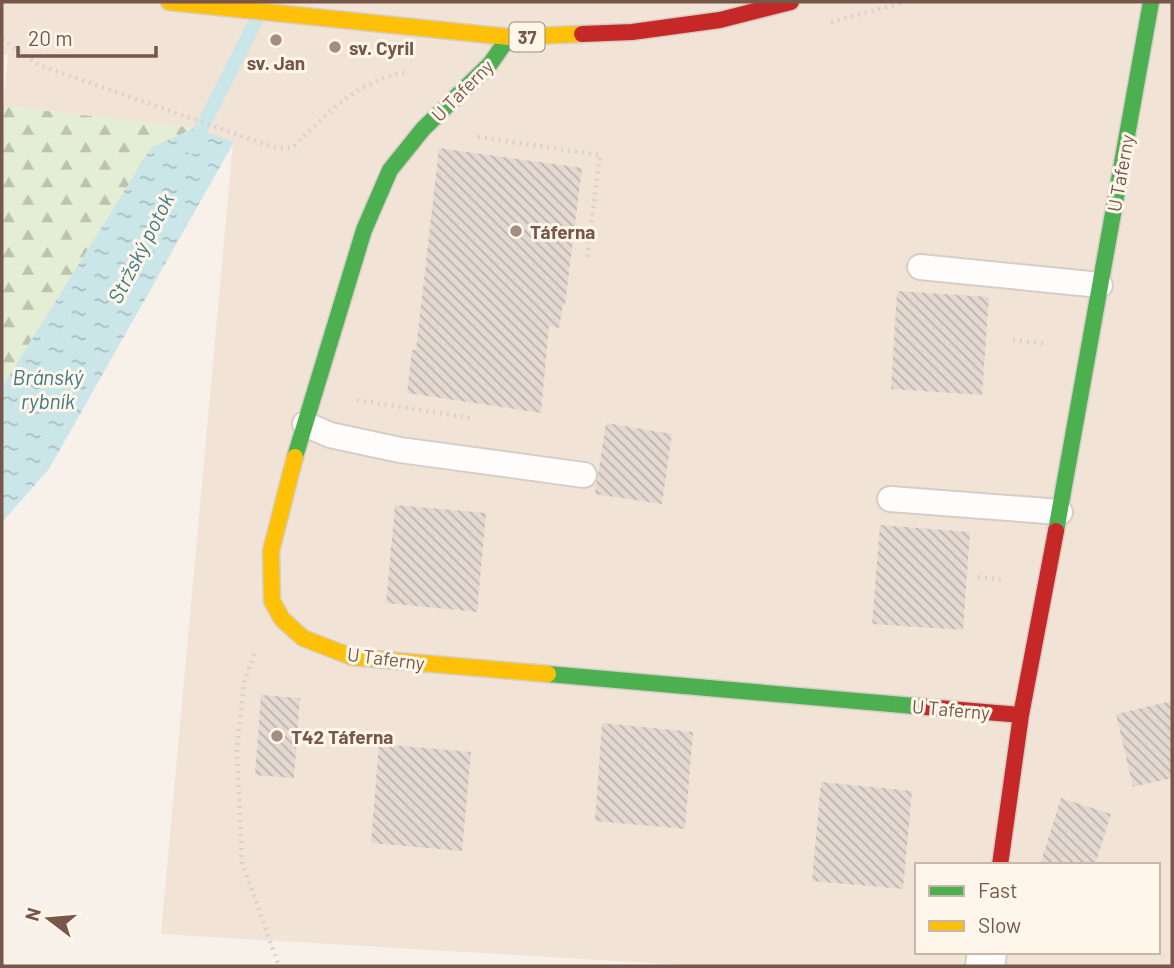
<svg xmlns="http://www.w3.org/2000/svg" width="1174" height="968" font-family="Barlow,sans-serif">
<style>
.residential{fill:#f1e4d7;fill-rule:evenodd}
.forest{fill:url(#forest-firs)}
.water{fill:url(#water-ripples)}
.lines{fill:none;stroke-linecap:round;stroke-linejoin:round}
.stream{stroke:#cbe6e8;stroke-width:14}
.building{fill:url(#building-back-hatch)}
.lane-casing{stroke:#d6cdc7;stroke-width:28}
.street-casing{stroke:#d6cdc7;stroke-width:42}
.fast-casing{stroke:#d6cdc6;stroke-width:19}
.slow-casing{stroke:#d6cdc6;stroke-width:19}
.jam-casing{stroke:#d6cdc6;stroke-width:19}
.path{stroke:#dad1cd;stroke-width:4.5;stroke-dasharray:2 5;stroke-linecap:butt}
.lane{stroke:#fefdfc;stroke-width:24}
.street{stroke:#fefdfc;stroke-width:38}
.fast{stroke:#4caf50;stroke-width:16}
.slow{stroke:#ffc107;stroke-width:16}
.jam{stroke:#c62828;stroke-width:16}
.poi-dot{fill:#a38d81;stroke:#fff6eb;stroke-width:2.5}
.labels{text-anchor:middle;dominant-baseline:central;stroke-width:6;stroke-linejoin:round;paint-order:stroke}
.shield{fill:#fff6eb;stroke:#9f877a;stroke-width:2}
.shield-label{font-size:18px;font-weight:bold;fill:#765749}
.poi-label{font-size:19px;font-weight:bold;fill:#765749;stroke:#fff6eb;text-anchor:start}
.street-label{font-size:19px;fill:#765749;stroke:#fff6eb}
.water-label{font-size:21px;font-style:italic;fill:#3f7a83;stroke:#fff6eb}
</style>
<defs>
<pattern id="forest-firs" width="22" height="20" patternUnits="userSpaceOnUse" patternTransform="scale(1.75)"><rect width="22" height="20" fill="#e4eed4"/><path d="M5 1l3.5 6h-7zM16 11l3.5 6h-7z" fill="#bdc4ae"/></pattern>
<pattern id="water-ripples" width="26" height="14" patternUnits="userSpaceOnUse" patternTransform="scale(1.75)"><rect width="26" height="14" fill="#cbe6e8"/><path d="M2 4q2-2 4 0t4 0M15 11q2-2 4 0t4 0" fill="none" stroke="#a9bdbe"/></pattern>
<pattern id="building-back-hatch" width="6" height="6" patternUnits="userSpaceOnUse" patternTransform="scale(1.75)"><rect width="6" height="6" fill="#e4d9d1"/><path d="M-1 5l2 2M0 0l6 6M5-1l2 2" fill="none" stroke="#bdb3ac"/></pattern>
</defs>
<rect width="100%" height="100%" fill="#f7f1ea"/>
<path class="residential" d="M2,2H1172V966H700L161,934L233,143L194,128L3,106L8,55L2,54ZM917,865H1158V952H917Z"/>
<path class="forest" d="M3,106L194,128L151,149L2,387Z"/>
<path class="water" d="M194,128L234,142L49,469L2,522V387L151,148Z"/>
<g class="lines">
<path class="stream" d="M192,147L259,15"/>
</g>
<path class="building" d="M439,148L582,168L565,305H563L559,328L549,326L541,413L407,393L412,350H416Z
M897,291L989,297L982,395L891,389Z
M606,423L672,434L662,504L595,494Z
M395,505L486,513L477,612L386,603Z
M880,525L970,532L963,630L872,624Z
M261,695L300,698L294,778L255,775Z
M1172,701V778L1133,787L1116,714Z
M602,723L693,732L685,829L595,821Z
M379,744L471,752L462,851L371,843Z
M821,782L912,791L903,889L812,881Z
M1061,798L1111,814L1095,865H1040Z"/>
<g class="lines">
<g class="lane-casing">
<path id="lane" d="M920,267L1100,285
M305,424L330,435L400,450L584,475
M890,499L1060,512"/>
</g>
<g class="street-casing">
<path id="street" d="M985,966L987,952"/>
</g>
<g class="fast-casing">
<path id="fast" d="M295,457L364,230L390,170L423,129L490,64L509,37
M1056,531L1151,2
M548,674L926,707"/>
</g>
<g class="slow-casing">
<path id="slow" d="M169,2L509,37L582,34
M295,457L271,551L272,601L282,619L303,638L352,657L548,674"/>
</g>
<g class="jam-casing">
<path id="jam" d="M582,34L632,32L720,20L791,2
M926,707L1021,715
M1000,865L1021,715L1056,531"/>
</g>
<path class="path" d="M831,22L906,2
M2,39L39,65L273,147L292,148C329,113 354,81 408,72
M478,137L600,155L587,257
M1013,340L1048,344
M357,400L470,418
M978,577L1005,580
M254,654L244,683L237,750L242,862L279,966"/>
<use href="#lane" class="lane"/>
<use href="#street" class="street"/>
<use href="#fast" class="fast"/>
<use href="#slow" class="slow"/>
<use href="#jam" class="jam"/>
</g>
<g class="poi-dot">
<circle cx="276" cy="40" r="7"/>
<circle cx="335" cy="47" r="7"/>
<circle cx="516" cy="231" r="7"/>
<circle cx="277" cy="736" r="7"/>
</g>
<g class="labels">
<rect class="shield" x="509.5" y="22.5" width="35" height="29" rx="5"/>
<g class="shield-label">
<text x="527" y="37">37</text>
</g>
<g class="poi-label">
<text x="349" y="47">sv. Cyril</text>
<text x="276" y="62" text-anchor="middle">sv. Jan</text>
<text x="530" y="231">Táferna</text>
<text x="291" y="736">T42 Táferna</text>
</g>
<g class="street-label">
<text transform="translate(462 90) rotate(-45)">U Taferny</text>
<text transform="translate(1120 173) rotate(-80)">U Taferny</text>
<text transform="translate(386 658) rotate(7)">U Taferny</text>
<text transform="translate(951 709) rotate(5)">U Taferny</text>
</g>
<g class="water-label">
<text transform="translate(140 248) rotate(-63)">Stržský potok</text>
<text x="48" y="376">Bránský<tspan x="48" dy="24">rybník</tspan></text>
</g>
</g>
<rect width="1174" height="968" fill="none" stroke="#765749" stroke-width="7"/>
<rect x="915" y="863" width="245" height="91" fill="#fff6eb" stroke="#c8b6aa" stroke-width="2"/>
<rect x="929" y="886" width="35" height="10" fill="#4caf50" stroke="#c8b6aa" stroke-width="2"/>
<text x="978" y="898" font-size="21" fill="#765749">Fast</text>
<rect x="929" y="921" width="35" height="10" fill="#ffc107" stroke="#c8b6aa" stroke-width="2"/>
<text x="978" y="933" font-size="21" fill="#765749">Slow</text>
<g transform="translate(49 919) rotate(286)" stroke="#fff6eb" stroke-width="5" paint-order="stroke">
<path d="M0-5L12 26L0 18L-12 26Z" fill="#765749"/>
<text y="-10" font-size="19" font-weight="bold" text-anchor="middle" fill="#765749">N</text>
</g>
<path d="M18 46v10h138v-10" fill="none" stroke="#765749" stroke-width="3.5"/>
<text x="28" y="46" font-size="21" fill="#765749" stroke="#fff6eb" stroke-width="5" paint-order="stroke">20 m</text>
</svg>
